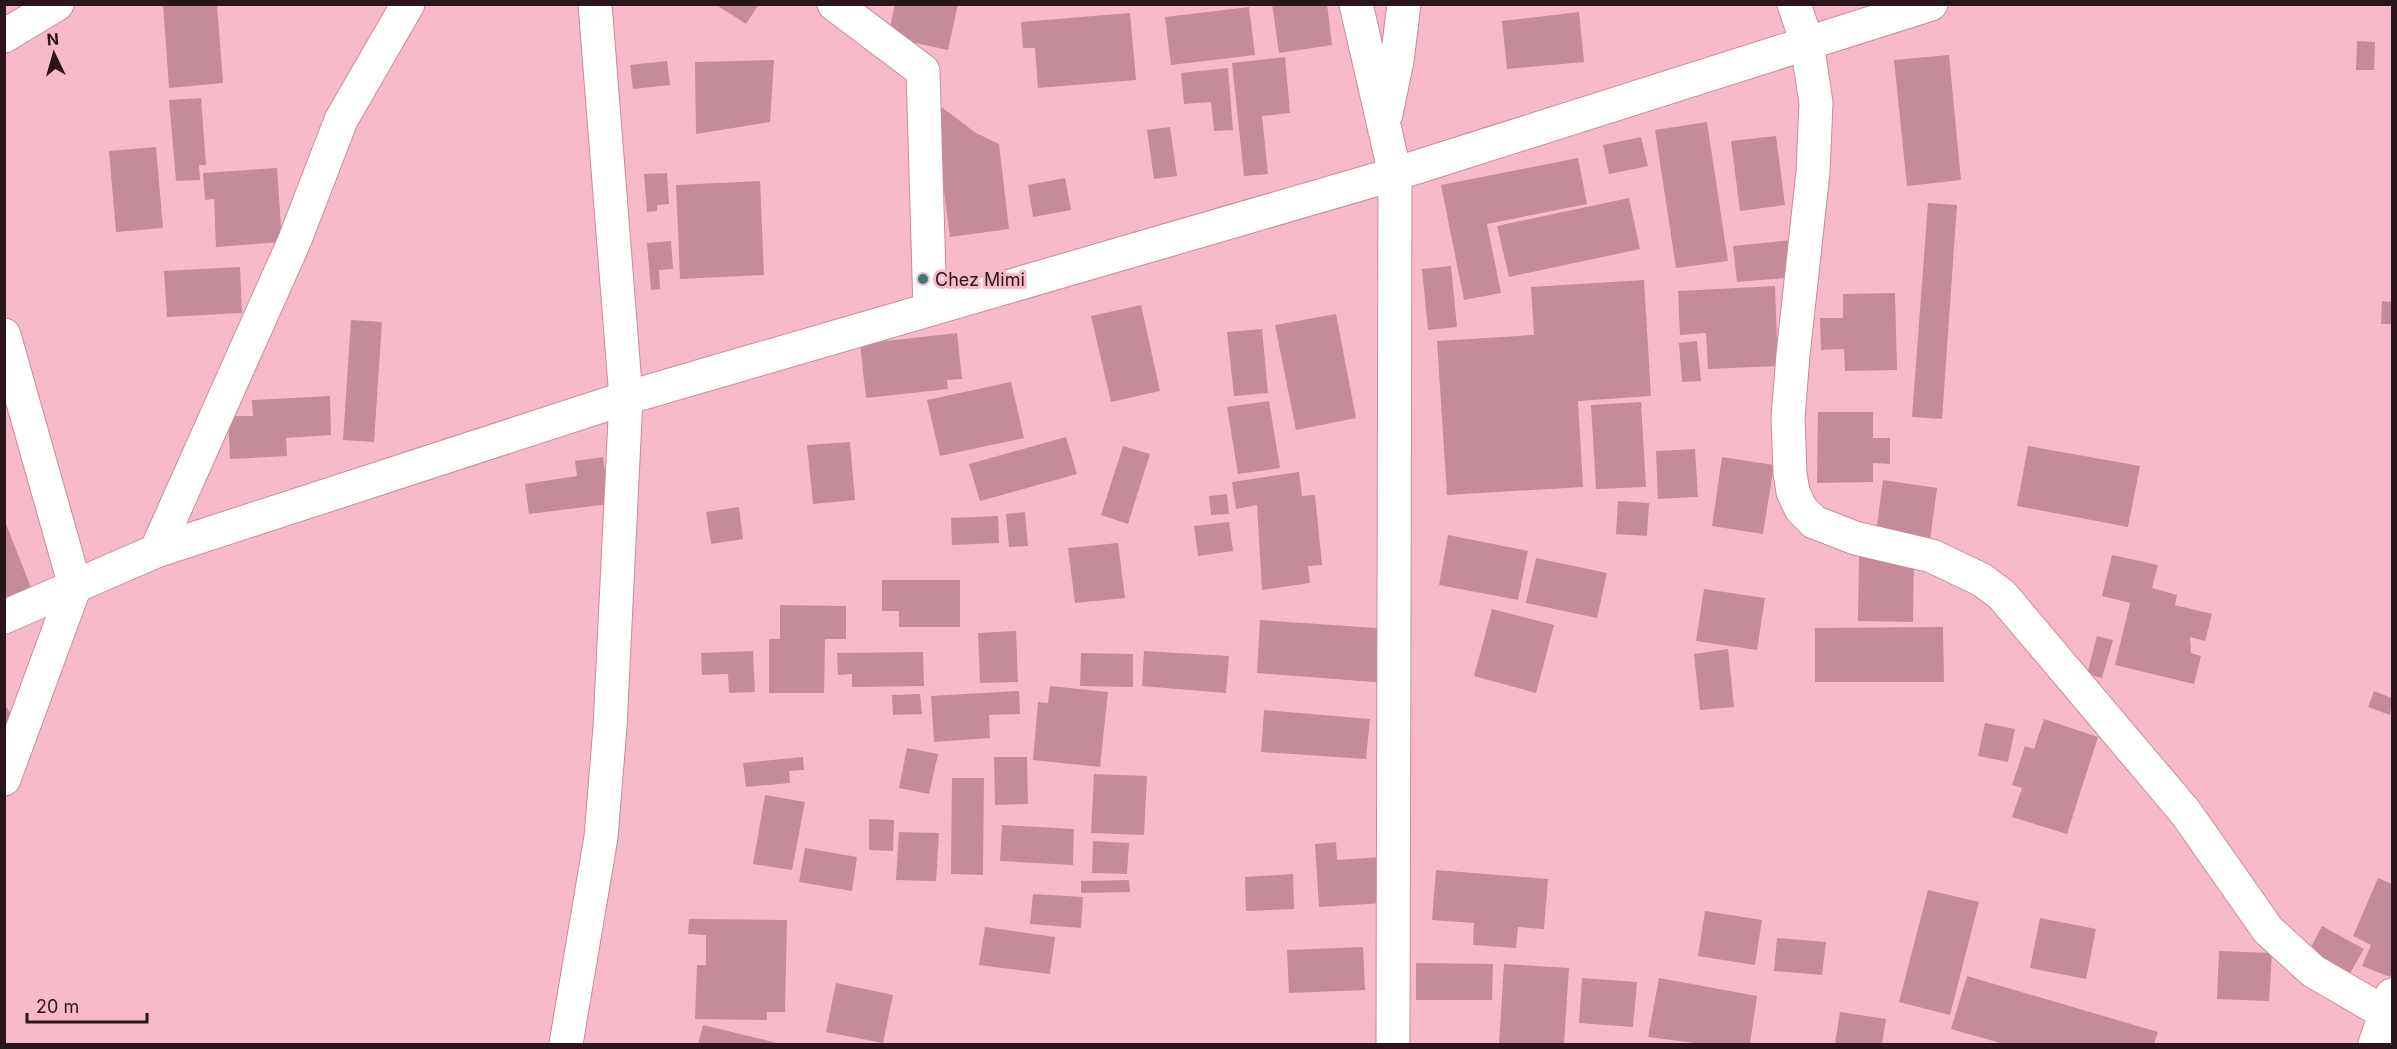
<svg xmlns="http://www.w3.org/2000/svg" width="2397" height="1049" font-family="Inter,sans-serif">
<style>
.building{fill:#c68b9a}
.lines{fill:none;stroke-linecap:round;stroke-linejoin:round}
.minor-casing{stroke:#c78c9b;stroke-width:35}
.tertiary-casing{stroke:#c78c9b;stroke-width:35}
.minor{stroke:#fff;stroke-width:33}
.tertiary{stroke:#fff;stroke-width:33}
.poi-dot{fill:#377c71;stroke:#f8baca;stroke-width:2}
.labels{text-anchor:middle;dominant-baseline:central;stroke-width:6;stroke-linejoin:round;paint-order:stroke}
.poi-label{font-size:18px;fill:#2b151c;stroke:#f8baca;text-anchor:start}
</style>
<rect width="100%" height="100%" fill="#f8baca"/>
<path class="building" d="M163,4H217L223,83L169,88Z
M715,4H759L746,24Z
M895,4H958L948,50L888,37Z
M1272,4H1327L1332,45L1279,53Z
M1249,7L1255,55L1171,65L1165,17Z
M1579,12L1584,62L1507,69L1502,21Z
M1130,13L1136,80L1038,88L1035,48H1023L1021,22Z
M2357,41L2375,42L2374,70H2356Z
M1949,55L1961,180L1907,186L1894,60Z
M1285,57L1290,113L1262,116L1268,174L1244,176L1232,63Z
M774,60L770,122L696,134L695,62Z
M667,61L670,85L633,89L630,65Z
M1228,68L1233,130L1214,131L1211,102L1184,104L1181,73Z
M201,98L206,165H199L200,180L176,181L169,100Z
M932,100L976,133L999,144L1009,229L950,237Z
M1707,122L1728,261L1676,268L1655,130Z
M1170,127L1177,176L1154,179L1147,130Z
M1776,136L1785,205L1740,211L1731,141Z
M1641,137L1648,166L1609,174L1603,145Z
M156,147L163,228L116,232L109,151Z
M1578,158L1587,204L1487,224L1501,293L1464,300L1441,185Z
M277,168L282,242L216,247L214,199L205,200L203,173Z
M667,173L669,204L657,205V211L647,212L644,174Z
M1065,178L1071,210L1033,217L1028,185Z
M760,181L764,275L680,279L676,185Z
M1629,198L1640,249L1509,277L1497,226Z
M1928,203L1957,205L1942,419L1912,417Z
M1793,240L1797,277L1737,282L1733,246Z
M671,241L673,269L659,270L660,289L651,290L647,243Z
M1451,266L1457,327L1428,330L1422,269Z
M240,267L242,313L167,317L164,271Z
M1644,280L1651,396L1578,401L1583,487L1447,495L1437,341L1534,335L1531,287Z
M1775,286L1778,366L1708,369L1706,333L1680,335L1678,291Z
M1895,293L1897,370L1845,371L1844,349L1821,350L1820,318H1843V294Z
M2382,301L2391,302V324H2381Z
M1141,305L1160,391L1111,402L1091,316Z
M1336,314L1356,418L1296,430L1275,325Z
M351,320L382,322L374,442L343,440Z
M1262,329L1268,393L1234,396L1227,332Z
M957,333L962,379L947,380L948,389L866,398L860,344Z
M1697,341L1701,381L1682,382L1679,343Z
M1011,382L1024,438L940,456L927,400Z
M330,396L331,435L286,438L287,456L230,459L228,416H253L252,400Z
M1269,401L1280,468L1238,474L1227,407Z
M1641,402L1646,487L1596,489L1591,405Z
M1818,412H1873V438H1890V464L1873,463V482L1817,483Z
M1066,437L1077,474L980,501L969,464Z
M850,442L855,500L813,504L807,445Z
M1123,446L1150,454L1128,524L1101,515Z
M2028,446L2140,466L2128,527L2017,506Z
M1695,449L1698,497L1658,499L1656,451Z
M603,457L609,504L529,514L525,484L577,476L575,461Z
M1722,457L1774,465L1763,534L1712,526Z
M1299,472L1302,496L1315,495L1322,565L1308,566L1310,583L1262,590L1257,505L1236,509L1232,482Z
M1883,480L1937,488L1930,541L1876,533Z
M1227,494L1229,514L1211,515L1209,496Z
M1618,501L1649,503L1647,536L1616,534Z
M739,507L743,539L711,544L706,512Z
M1025,512L1028,546L1009,547L1006,514Z
M998,516L999,543L952,545L951,518Z
M4,519L32,590L4,601Z
M1229,522L1233,551L1198,556L1194,526Z
M1448,535L1528,551L1518,600L1439,585Z
M1118,543L1125,598L1075,603L1068,548Z
M1859,554L1914,555L1913,622L1858,621Z
M2112,555L2158,565L2152,588L2177,595L2175,605L2212,614L2205,641L2190,637L2191,653L2201,656L2194,684L2115,665L2130,603L2102,596Z
M1536,558L1607,573L1597,618L1526,603Z
M882,580H960V627H899V611H882Z
M1704,589L1765,598L1757,650L1696,641Z
M780,605L846,606V639H825L824,693H769V639H780Z
M1492,609L1554,625L1536,693L1474,676Z
M1260,620L1391,629L1387,683L1257,673Z
M1943,627L1944,682H1815V628Z
M1016,631L1018,682L980,683L978,633Z
M2097,636L2113,640L2102,678L2087,674Z
M1728,649L1734,707L1700,710L1694,654Z
M753,651L755,692L729,693L728,674L702,675L701,653Z
M1144,651L1229,656L1226,693L1142,686Z
M923,652L924,686L852,687V674L838,675L837,653Z
M1081,653L1133,654V687L1080,686Z
M1050,686L1108,692L1100,767L1033,760L1038,702L1048,703Z
M1019,691L1020,714L989,715L990,738L934,742L931,696Z
M2374,691L2392,698L2390,715L2368,707Z
M920,694L922,714L893,715L892,695Z
M4,704L16,721L4,728Z
M1264,710L1370,719L1366,759L1261,752Z
M2044,719L2098,737L2067,834L2012,817L2022,788L2012,785L2025,746L2034,749Z
M1985,723L2015,729L2008,762L1978,756Z
M907,748L938,754L929,794L899,788Z
M803,757L804,770L789,771L790,783L746,787L743,763Z
M994,757H1027L1028,804L995,805Z
M1094,774L1147,776L1144,835L1091,833Z
M952,778H984L983,875L951,874Z
M765,795L805,802L792,870L753,864Z
M869,819L894,820L893,851L869,850Z
M1002,825L1074,829L1073,865L1000,861Z
M899,832L939,833L936,881L896,880Z
M1093,841L1129,843L1127,874L1092,873Z
M1336,842L1337,860L1382,857L1385,903L1319,907L1315,844Z
M805,848L857,857L852,891L799,882Z
M1436,870L1548,879L1544,929L1518,927L1516,948L1473,945L1474,923L1432,920Z
M1293,874L1294,909L1246,911L1245,877Z
M2378,878L2392,884V972L2390,977L2362,966L2371,945L2353,936Z
M1129,880L1130,892L1081,893V881Z
M1928,890L1979,902L1950,1015L1899,1002Z
M1033,894L1083,897L1081,928L1030,924Z
M1705,911L1762,920L1755,965L1698,956Z
M2040,918L2096,929L2086,979L2030,968Z
M689,919L787,920L785,1012H767V1020L695,1019L697,965H706V935L688,934Z
M2322,926L2364,949L2349,975L2308,953Z
M985,927L1055,937L1050,974L979,965Z
M1777,938L1826,942L1822,975L1774,971Z
M1363,947L1365,990L1289,993L1287,950Z
M2219,951L2272,953L2269,1001L2217,999Z
M1416,963L1493,964L1492,1000H1416Z
M1504,964L1569,968L1564,1044H1499Z
M1967,976L2158,1032L2154,1044H2004L1951,1029Z
M1582,978L1637,982L1633,1027L1579,1023Z
M1659,978L1757,996L1750,1044H1703L1648,1037Z
M836,983L893,995L883,1043L826,1032Z
M1840,1012L1886,1019L1882,1044H1835Z
M703,1025L781,1044H698Z"/>
<g class="lines">
<g class="minor-casing">
<path id="minor" d="M834,4L923,71L930,309
M1356,4L1395,174L1393,1044
M1794,4L1807,43L1816,103L1813,172L1793,355L1788,418L1790,473L1793,492L1801,509L1814,522L1855,538L1932,556L1982,580L2002,595L2186,813L2268,930L2313,971L2392,1017
M4,36L57,4
M1386,114L1397,61L1404,4
M4,335L75,586L4,779
M156,551L294,242L341,120L408,4
M566,1044L601,837L610,727L626,398L595,4
M2375,1044L2392,995"/>
</g>
<g class="tertiary-casing">
<path id="tertiary" d="M4,617L156,551L626,398L1395,174L1931,4"/>
</g>
<use href="#minor" class="minor"/>
<use href="#tertiary" class="tertiary"/>
</g>
<circle class="poi-dot" cx="923" cy="279" r="6"/>
<g class="labels">
<g class="poi-label">
<text x="935" y="279">Chez Mimi</text>
</g>
</g>
<rect width="2397" height="1049" fill="none" stroke="#2b151c" stroke-width="12"/>
<g transform="translate(54 54) rotate(355)" stroke="#f8baca" stroke-width="4.5" paint-order="stroke">
<path d="M0-4.5L10 22L0 15L-10 22Z" fill="#2b151c"/>
<text y="-9" font-size="16" font-weight="bold" text-anchor="middle" fill="#2b151c">N</text>
</g>
<path d="M27 1013v9h120v-9" fill="none" stroke="#2b151c" stroke-width="3"/>
<text x="36" y="1013" font-size="18" fill="#2b151c" stroke="#f8baca" stroke-width="4.5" paint-order="stroke">20 m</text>
</svg>
